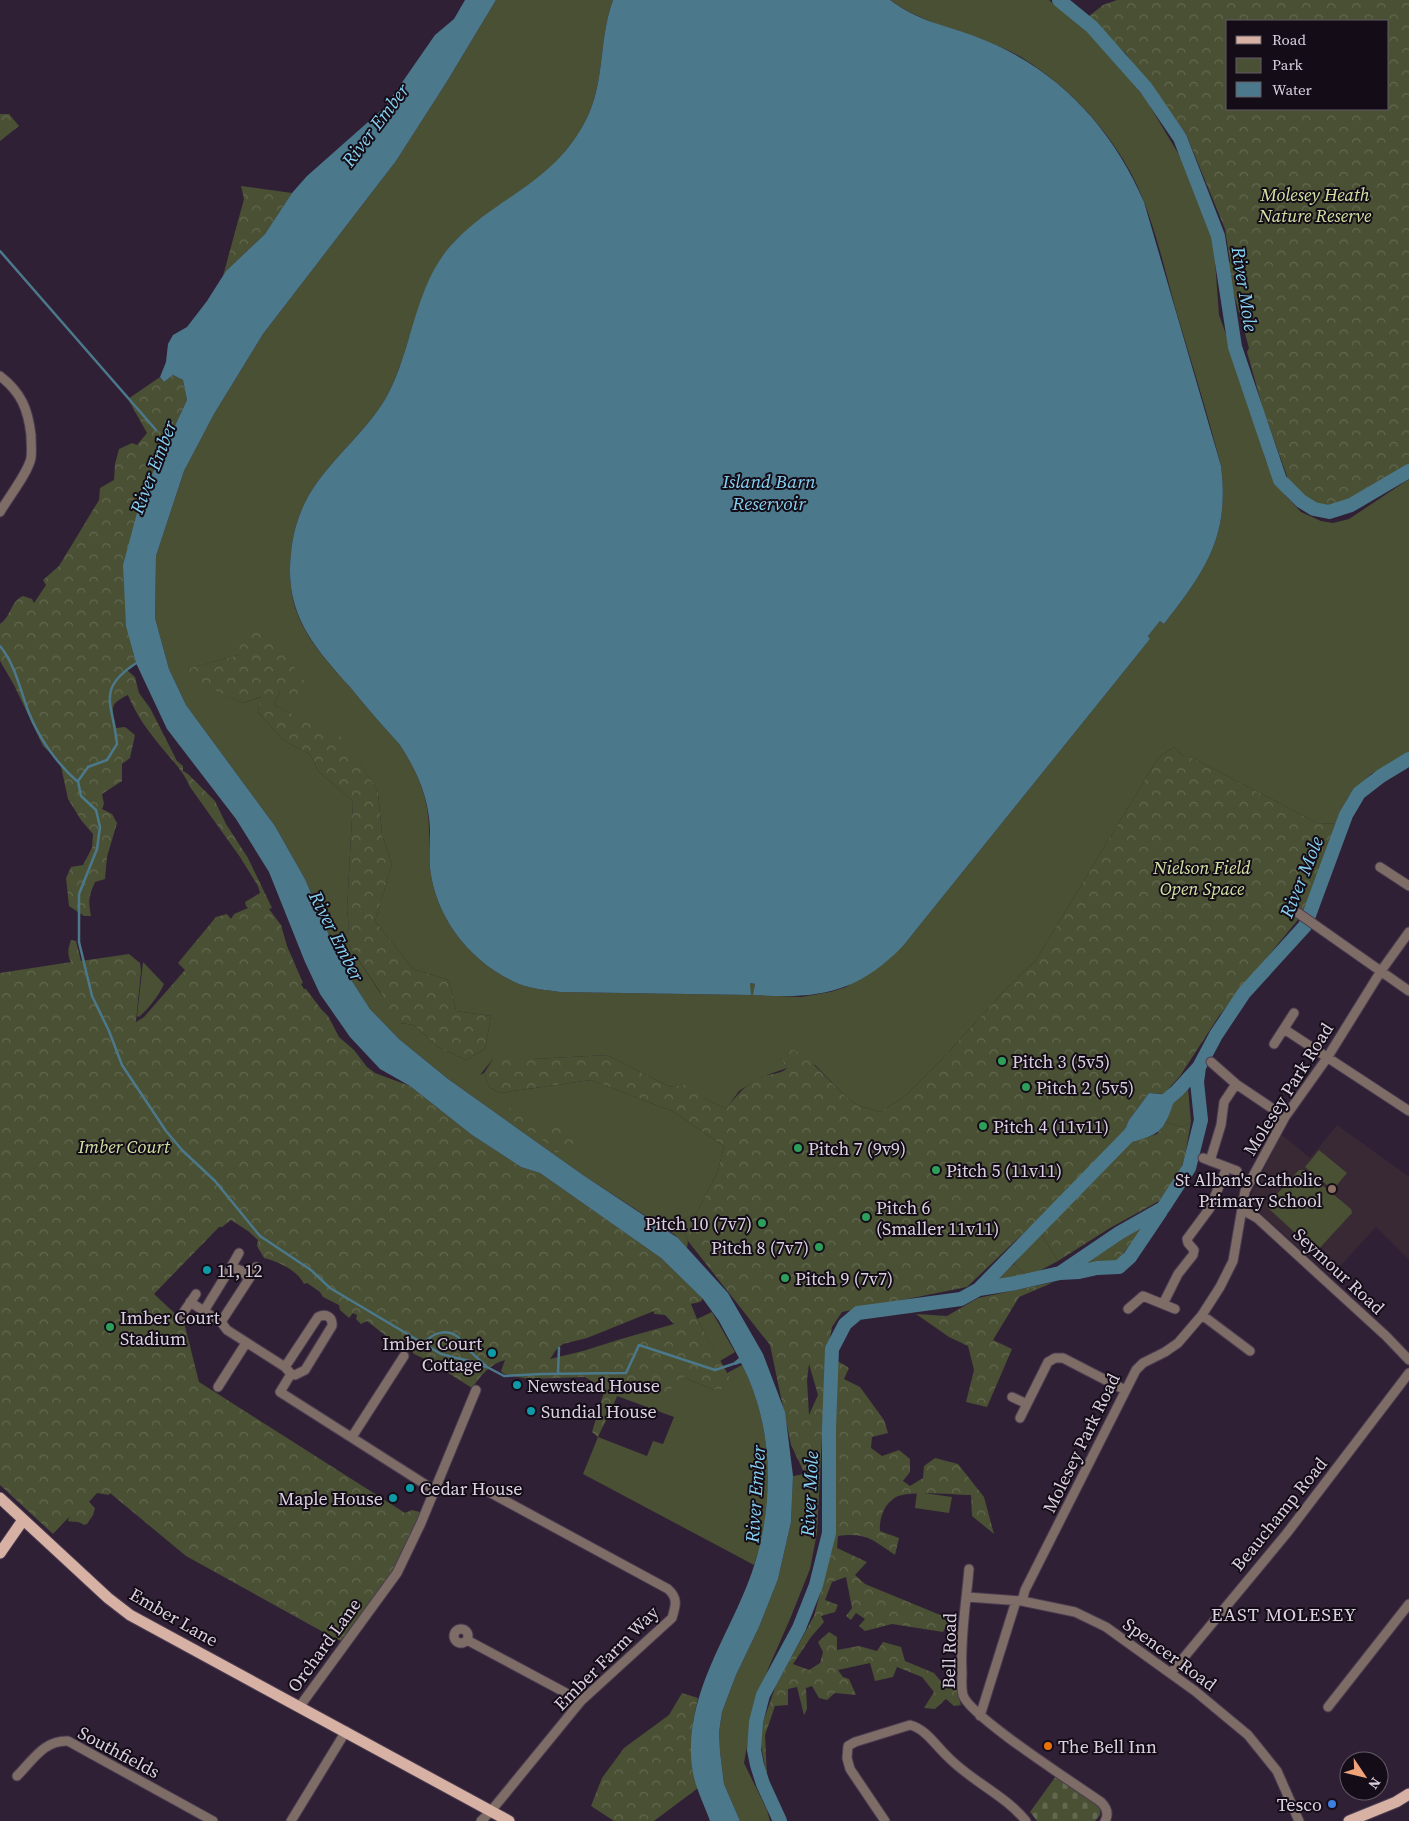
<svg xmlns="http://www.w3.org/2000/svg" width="1409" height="1821" font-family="'Source Serif 4',serif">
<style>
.education{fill:#382934}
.green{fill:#495033;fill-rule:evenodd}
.forest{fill:url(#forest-crowns);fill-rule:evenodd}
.cemetery{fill:url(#cemetery-stones)}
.water{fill:#4c788b}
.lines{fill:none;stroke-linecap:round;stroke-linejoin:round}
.stream{stroke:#4c788b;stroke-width:2.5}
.river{stroke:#4c788b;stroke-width:14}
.minor-casing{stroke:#4b3c51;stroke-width:11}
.major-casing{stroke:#4b3c51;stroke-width:13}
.minor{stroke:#7e6c66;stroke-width:9}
.major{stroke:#d7b1a4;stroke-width:11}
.leisure-dot{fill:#2e9e5b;stroke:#140d17;stroke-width:2}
.education-dot{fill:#8d6e63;stroke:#140d17;stroke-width:2}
.culture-dot{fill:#0f9aa8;stroke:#140d17;stroke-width:2}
.food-dot{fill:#e8710a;stroke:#140d17;stroke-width:2}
.shop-dot{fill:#3f7fe0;stroke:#140d17;stroke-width:2}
.labels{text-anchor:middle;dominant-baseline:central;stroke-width:4;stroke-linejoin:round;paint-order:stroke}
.park-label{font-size:18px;font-style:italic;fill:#d3e4a3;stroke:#140d17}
.poi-label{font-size:18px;fill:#dbd1e0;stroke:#140d17;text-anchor:start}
.street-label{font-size:18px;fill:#dbd1e0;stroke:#140d17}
.water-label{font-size:19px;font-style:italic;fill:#86d1f1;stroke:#140d17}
.neighbourhood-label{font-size:19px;letter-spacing:1px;fill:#dbd1e0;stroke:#140d17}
</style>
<defs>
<pattern id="forest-crowns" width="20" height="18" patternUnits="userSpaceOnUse" patternTransform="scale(1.25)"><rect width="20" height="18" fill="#495033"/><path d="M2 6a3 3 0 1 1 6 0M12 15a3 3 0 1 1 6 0" fill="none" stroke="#636850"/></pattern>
<pattern id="cemetery-stones" width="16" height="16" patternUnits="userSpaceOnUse" patternTransform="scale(1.25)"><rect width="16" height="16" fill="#495033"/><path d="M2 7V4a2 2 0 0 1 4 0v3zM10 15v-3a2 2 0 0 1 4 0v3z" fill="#636850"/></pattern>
</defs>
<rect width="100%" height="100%" fill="#302036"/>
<path class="education" d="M1337,1125L1409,1177V1260L1376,1227L1331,1276L1248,1202L1281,1134L1310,1158Z"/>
<path class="green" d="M496,0H613C597,44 607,87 581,129C558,169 519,193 483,220C473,227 460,235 452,244C415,288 413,347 387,396C367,431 334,456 312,490C300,509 293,531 291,553C289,573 290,597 298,615C309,643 330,665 350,687C366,707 383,726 400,745C417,771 429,798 429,830C430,843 429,856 430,868C436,920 472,964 519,984C532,989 547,990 560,992L750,995V984L751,983L755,984L754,995L801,997L830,992L846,987L903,946L1150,639L1148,636L1160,621L1164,624C1205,571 1230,537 1221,466C1208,415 1192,364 1177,314C1164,268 1154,219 1133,177C1108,129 1070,88 1024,59C982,33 930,29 890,0H1049L1095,38L1145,98L1193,178L1213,234L1219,315L1240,373L1250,409L1260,435L1265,458L1275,479L1285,495L1301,512L1321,521L1333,523L1349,519L1409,479V754L1371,774L1347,799L1340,823L1319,824L1189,756H1183L1174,747L1158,758L1036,960L1006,989L944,1057L904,1097L880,1112L857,1105L844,1095L815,1065L780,1058L787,1068L761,1077L739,1091L726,1109L704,1098L685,1084L670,1087L607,1055L534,1059H493L480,1075L484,1073L489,1087L500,1093L591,1080L672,1111L724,1146L718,1171L696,1214L679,1221L688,1241L687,1248L675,1235L583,1175L448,1079L399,1039L370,1009L352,981L331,940L305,879L275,826L186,705L169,669L155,618L156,556L184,471L214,414L263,334L396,161L446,83ZM238,655L280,691L274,705L346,740L378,792L382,835L392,864L375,921L413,969L449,980L456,1011L491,1016L485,1049L466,1060L438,1047L414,1025L400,1023L344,938L349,928L347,908L353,801L319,772L310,754L284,741L258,712L262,697L243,703L190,679L188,669Z
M143,962L164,984C158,997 149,1008 139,1017L137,1016Z
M1188,1087L1191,1122L1183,1127L1166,1122L1175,1098Z
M1319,1150L1347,1173L1333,1190L1305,1167Z
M1299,1170H1304L1351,1209L1352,1213L1316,1252L1266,1206Z
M1040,1232L1058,1261L1028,1277L1014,1264Z
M712,1312L735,1352L720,1361L697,1319Z
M742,1365C768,1414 774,1481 763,1535C761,1545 757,1555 754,1565L583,1474L598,1437L647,1456L653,1441L663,1444L674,1417L617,1396L622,1384L683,1377L714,1390L734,1386L727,1373Z
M804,1474L809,1494L810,1523L817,1533L810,1569L790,1619L768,1669L752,1719L744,1763L767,1810L770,1821H740L724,1784L720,1752L719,1732L722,1712L736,1675L759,1627L778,1579L791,1522L793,1476Z
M917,1492L952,1497L949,1513L915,1508Z"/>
<path class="forest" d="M1117,0H1409V466L1393,473L1352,501L1325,508L1305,499L1288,479L1263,409L1247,352L1249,348L1228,273V266L1230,261L1225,229L1186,134L1126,54L1088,17L1103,5ZM1388,21V109H1228V21Z
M0,114H9L19,126L0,141Z
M241,186L292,193L265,234L226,271L223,276L244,199Z
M173,375L183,380L187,400L163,451L132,648L136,663L127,670L135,677L139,693L150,708L177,761L183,766V771L188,774L215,801L226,824L248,858L272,908L269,909L281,925L287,946L303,983L301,984L304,989H306L321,1009L328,1016L339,1037L354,1050L367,1067L375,1073L410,1086L472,1135L521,1167L540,1173L661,1258L703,1299L700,1302L691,1304L697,1319L735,1387L714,1390L683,1377L660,1400L646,1382L623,1384L598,1437L592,1432L605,1389L585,1377L528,1379L504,1374L501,1371L505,1360C490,1364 481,1375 472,1388L431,1362L414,1354L410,1349L400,1342L390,1339L367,1321L361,1324L356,1319L357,1315L353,1313L349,1318L340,1310L339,1305L323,1297L320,1292L307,1283L304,1284C297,1270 279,1262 264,1258L257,1246L258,1240L248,1231L231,1220L222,1227H219L154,1294L184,1322L199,1382L405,1513L412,1510L420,1512L422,1516L397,1573L346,1643L334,1638L186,1556L110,1493L109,1495L97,1493L89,1502L95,1508L93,1515L87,1524L84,1525C77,1520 74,1523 68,1521L69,1517L53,1534L0,1485V973L71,962C67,955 68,948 71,940L76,941L81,961L129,954L140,963L141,971L136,1022L144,1017L185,970L178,963L216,917L227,914L231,919L234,914L248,908L246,906L245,902L260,893L258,886L240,857L190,787C184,772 172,760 162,748C148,731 136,715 128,695C107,705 113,708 116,728L125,727L135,735L130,758L122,764V781L102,794L104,804L102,809L112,814L117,823L107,857L105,879L95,882C89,896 88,900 91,916H84L69,906L66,878L71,867L83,865L92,848L93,834L81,820L68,799L60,762L43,746L14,685L0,661V624C13,614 9,603 23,596L32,599L34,603L46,585L43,580L59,566L99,500L100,488L114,480L115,464L119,449L132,443L137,445L147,433L128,399L160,377L164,382ZM654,1311V1314L665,1315L674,1324L621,1339L583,1351L550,1359L556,1350L563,1344L587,1338Z
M264,626L308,686L303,698L280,691L274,705L346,739L378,792L382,835L392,864L375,921L413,969L449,980L456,1011L491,1016L485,1049L466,1060L438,1047L414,1025L400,1023L380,1005L382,995L344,938L349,928L347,908L353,801L319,772L310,754L284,741L258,712L261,697L243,703L190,680L187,669L238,655L236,629Z
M1174,747L1183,756H1189L1319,824L1340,823L1301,916L1219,1016L1180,1076L1164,1094L1149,1093L1129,1120L1120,1141L967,1287L842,1312L832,1327L826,1361L817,1533L810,1523L809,1494L803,1470L791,1445L770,1345L688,1241L679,1221L696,1214L718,1171L724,1146L672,1111L591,1080L500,1093L489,1087L484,1073L493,1059H534L607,1055L670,1087L685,1084L703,1091L704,1098L726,1109C736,1096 746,1084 761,1077C770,1073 780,1075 787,1068L780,1058L779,1052L794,1050L810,1061L844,1095L857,1105L880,1112L904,1097L944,1057L1006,989L1036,960L1158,758ZM809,1364L818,1395L809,1415L807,1380Z
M510,1106L530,1113L541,1123L564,1129L576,1143L574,1150L560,1151L556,1153L547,1143L508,1118Z
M1166,1122L1183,1127L1191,1122L1185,1156L1179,1175L1159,1201L1110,1228L1058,1261L1040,1232L1125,1144L1157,1134Z
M1150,1220L1117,1261L1074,1268Z
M1014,1264L1028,1277L992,1282Z
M1054,1282L1019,1297L993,1340L1012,1349L987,1407L966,1402L974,1370L968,1346L949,1337L916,1314L947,1316L978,1298Z
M836,1360L849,1368L844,1379L860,1387L884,1420L888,1433L872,1437L871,1448L882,1456L899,1450L910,1459V1472L903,1481L910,1486L923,1478L924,1466L935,1458L958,1464L984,1497L994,1534L972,1516L971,1495C954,1495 910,1490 896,1497C884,1504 879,1518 880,1531L899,1538L895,1555C873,1540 866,1532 838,1536L837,1548L867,1562L855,1575L865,1584L950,1619L943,1632L892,1624L865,1631L859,1626L865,1619L856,1613L851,1620L846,1616L852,1608L846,1577L832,1582L825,1600L838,1605L835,1612L821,1616L824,1622L811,1637L793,1664L809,1670L820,1663L823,1652L818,1642L829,1632L837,1637V1650L859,1646L877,1651L883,1642L901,1647L905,1661L934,1673L944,1685L955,1684L961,1705L954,1706L946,1699L935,1709L924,1708L934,1692L922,1677L897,1667L893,1677L875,1681L870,1663L838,1670L843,1677L849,1679L856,1695L835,1693L827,1700L819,1698L812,1686L806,1688L807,1709L804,1715L797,1687L788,1689V1705L775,1706L765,1735L767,1778L759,1734L776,1685L814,1616L834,1541Z
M682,1693L698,1698L693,1721L692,1768L698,1788L654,1821H614L591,1806L602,1778L624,1748L669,1715Z"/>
<path class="cemetery" d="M1056,1776L1101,1806L1100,1815L1095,1821H1037L1030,1812Z"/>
<path class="water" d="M465,0H496L446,83L396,161L263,334L214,414L184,471L156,556L155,618L169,669L186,705L275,826L305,879L331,940L352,981L370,1009L399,1039L448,1079L583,1175L678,1238L728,1293L763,1354L785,1412L793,1476L791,1522L778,1579L759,1627L736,1675L722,1712L719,1732L720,1752L724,1784L740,1821H710C704,1804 694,1785 692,1767C684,1701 722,1646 746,1588C775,1518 777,1431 741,1363L735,1365L734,1362L739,1358L719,1321L703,1299L661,1258L540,1173L521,1167L472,1135L410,1086L380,1069L350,1037L320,994L305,962L269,872L236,819L167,729L136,663L126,626L123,565L141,498L187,400L183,380L173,375L164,382L160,377L166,362L168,344L173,335L187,327L207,301L226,271L265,234L292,193L307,176L385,107L435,35L454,19Z
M613,0H890C916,20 944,25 974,36C1054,65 1111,125 1144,202L1221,466C1230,537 1205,571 1164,624L1160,621L1148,636L1150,639L903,946C856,994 818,999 753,995L755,984L751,983L750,984L751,995L560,992C547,990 532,989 519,984C472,964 436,920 430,868C429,856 430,843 430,830C429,798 417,771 400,745C383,726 366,707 350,687C313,646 284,613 291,553C293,531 300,509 312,490C334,456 367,431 387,396C414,346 414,283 455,241C496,198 548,185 581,129C607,87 597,44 613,0Z
M1149,1093L1172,1095L1175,1098C1163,1135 1160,1134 1125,1144L1120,1141L1129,1120Z"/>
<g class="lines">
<path class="stream" d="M0,251L156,430
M0,646C16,666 20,690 29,713C39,738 57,764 78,782
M138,662C95,689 113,703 117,744L107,760L88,767L78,781L81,796L96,810L100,827L97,849L79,894V942L92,996L109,1031L122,1065L166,1131L182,1150L215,1181L260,1236L311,1270L330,1288L441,1354L469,1361L487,1367L504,1376L541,1374L626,1373L639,1345L715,1370L736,1363
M423,1344C433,1332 449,1327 461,1340C463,1342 464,1345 466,1347C472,1354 480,1360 486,1366
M558,1374L559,1348"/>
<path class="river" d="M1059,0L1092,27L1146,88L1180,138L1218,236L1235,347L1280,480L1301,501L1314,509L1329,512L1351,505L1409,471
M1158,1107L1177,1091L1199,1067L1216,1035L1244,993L1305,926L1346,815L1359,793L1381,776L1409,759
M1060,1273L1079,1272L1097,1268L1119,1267L1130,1257L1161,1211
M979,1289L1016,1283L1060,1273L1119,1233L1163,1208L1189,1168L1201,1120L1197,1082L1199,1067
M780,1821L763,1784L757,1765L754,1750L756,1722L763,1695L799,1628L816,1585L829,1533V1428L832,1349L845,1324L858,1313L961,1299L979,1289L1135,1129"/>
<g class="minor-casing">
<path id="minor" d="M0,376C21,392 28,409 31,435C31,443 32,451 31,458C28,473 8,498 0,512
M1380,867L1409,886
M1298,913L1409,991
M1284,1029L1409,1111
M1274,1044L1294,1013
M1211,1062L1236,1084L1285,1117
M1203,1158L1237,1171
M1210,1161L1221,1125L1224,1102L1236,1084
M1243,1210L1257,1218L1386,1336L1409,1360
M231,1267L239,1253
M249,1279L256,1267
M190,1302L221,1322L227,1330L285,1367L291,1374L295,1375L305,1370L332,1326C333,1317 326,1313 318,1317L285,1367
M1163,1304L1178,1274L1193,1255L1194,1250L1188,1243L1187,1239L1210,1208L1227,1167
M1128,1309L1143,1296L1175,1309
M204,1311L231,1267L242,1271L249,1279L221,1322
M1202,1315L1250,1351
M181,1316L196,1294
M291,1374L280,1392L434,1490
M218,1387L246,1343
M1012,1397L1027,1404
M1020,1418L1048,1362L1055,1358H1063L1125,1390
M352,1437L404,1356
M969,1569C966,1604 960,1638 962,1672C962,1679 961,1688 963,1695C969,1716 1077,1785 1101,1802C1107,1808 1109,1814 1105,1821
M967,1597L1022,1601L1075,1612L1106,1627L1195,1691L1248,1735L1277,1771L1299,1821
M1022,1601L1025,1590L1136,1370L1143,1363L1165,1352L1178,1343L1202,1315L1220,1287L1233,1261L1245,1191L1285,1117L1327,1058L1381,971L1409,932
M454 1636a7 7 0 1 1 14 0a7 7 0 1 1-14 0Z
M467,1640L581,1701
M1171,1673L1287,1533L1409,1373
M300,1706L397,1573L421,1523L476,1390
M1328,1707L1409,1604
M980,1716L1016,1601
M17,1776C33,1760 44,1740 68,1741L213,1821
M291,1821L346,1731
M481,1821L491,1811L581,1701L672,1618C676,1605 678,1598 668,1589L489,1492
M885,1821L850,1769L847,1758L848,1746L855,1742L910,1725C926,1729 936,1746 948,1757C971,1781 1005,1795 1026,1821"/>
</g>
<g class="major-casing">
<path id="major" d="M0,1498L108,1598L130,1615L509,1821
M0,1553L23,1520
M1349,1821L1396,1802L1409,1794"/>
</g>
<use href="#minor" class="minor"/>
<use href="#major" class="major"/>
</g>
<g class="leisure-dot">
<circle cx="1002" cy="1061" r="5"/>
<circle cx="1026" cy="1087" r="5"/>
<circle cx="983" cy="1126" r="5"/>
<circle cx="798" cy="1148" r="5"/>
<circle cx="936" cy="1170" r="5"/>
<circle cx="866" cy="1217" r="5"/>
<circle cx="762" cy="1223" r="5"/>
<circle cx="819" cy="1247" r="5"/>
<circle cx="785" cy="1278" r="5"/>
<circle cx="110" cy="1327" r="5"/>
</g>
<circle class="education-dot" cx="1332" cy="1189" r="5"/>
<g class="culture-dot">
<circle cx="207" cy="1270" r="5"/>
<circle cx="492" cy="1353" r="5"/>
<circle cx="517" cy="1385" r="5"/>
<circle cx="531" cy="1411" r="5"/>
<circle cx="410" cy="1488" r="5"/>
<circle cx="393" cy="1498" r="5"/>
</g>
<circle class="food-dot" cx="1048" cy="1746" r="5"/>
<circle class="shop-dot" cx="1332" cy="1804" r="5"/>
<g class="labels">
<g class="park-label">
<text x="1315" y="194">Molesey Heath<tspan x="1315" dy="21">Nature Reserve</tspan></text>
<text x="1202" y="867">Nielson Field<tspan x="1202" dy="21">Open Space</tspan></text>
<text x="124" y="1146">Imber Court</text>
</g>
<g class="poi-label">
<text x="1012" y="1061">Pitch 3 (5v5)</text>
<text x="1036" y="1087">Pitch 2 (5v5)</text>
<text x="993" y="1126">Pitch 4 (11v11)</text>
<text x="808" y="1148">Pitch 7 (9v9)</text>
<text x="946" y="1170">Pitch 5 (11v11)</text>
<text x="1322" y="1179" text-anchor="end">St Alban's Catholic<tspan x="1322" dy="21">Primary School</tspan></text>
<text x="876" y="1207">Pitch 6<tspan x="876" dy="21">(Smaller 11v11)</tspan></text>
<text x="752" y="1223" text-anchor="end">Pitch 10 (7v7)</text>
<text x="809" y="1247" text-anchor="end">Pitch 8 (7v7)</text>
<text x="217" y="1270">11, 12</text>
<text x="795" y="1278">Pitch 9 (7v7)</text>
<text x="120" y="1317">Imber Court<tspan x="120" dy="21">Stadium</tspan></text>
<text x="482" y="1343" text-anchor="end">Imber Court<tspan x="482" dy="21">Cottage</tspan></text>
<text x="527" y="1385">Newstead House</text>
<text x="541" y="1411">Sundial House</text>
<text x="420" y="1488">Cedar House</text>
<text x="383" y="1498" text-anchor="end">Maple House</text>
<text x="1058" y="1746">The Bell Inn</text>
<text x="1322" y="1804" text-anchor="end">Tesco</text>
</g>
<g class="street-label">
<text transform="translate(1288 1089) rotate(-58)">Molesey Park Road</text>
<text transform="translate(1339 1271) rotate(43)">Seymour Road</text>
<text transform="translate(1081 1443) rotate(-64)">Molesey Park Road</text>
<text transform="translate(1279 1514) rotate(-51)">Beauchamp Road</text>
<text transform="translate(174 1617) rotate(30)">Ember Lane</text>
<text transform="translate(324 1645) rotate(-54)">Orchard Lane</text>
<text transform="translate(949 1651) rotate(-89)">Bell Road</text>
<text transform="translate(1170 1654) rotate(36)">Spencer Road</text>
<text transform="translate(606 1658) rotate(-45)">Ember Farm Way</text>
<text transform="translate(119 1752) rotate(28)">Southfields</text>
</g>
<g class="water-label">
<text transform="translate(375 125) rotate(-53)">River Ember</text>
<text transform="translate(1245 289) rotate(81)">River Mole</text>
<text transform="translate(153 467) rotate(-69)">River Ember</text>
<text x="769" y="481">Island Barn<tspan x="769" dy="22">Reservoir</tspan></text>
<text transform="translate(1301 877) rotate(-68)">River Mole</text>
<text transform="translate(337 936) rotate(63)">River Ember</text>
<text transform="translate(755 1494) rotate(-86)">River Ember</text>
<text transform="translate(809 1494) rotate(-87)">River Mole</text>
</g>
<g class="neighbourhood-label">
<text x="1284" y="1614">EAST MOLESEY</text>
</g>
</g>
<rect x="1226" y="20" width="162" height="90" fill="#140d17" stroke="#645b67"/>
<rect x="1236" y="36" width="25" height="8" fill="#d7b1a4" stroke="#645b67"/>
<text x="1272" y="45" font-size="15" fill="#dbd1e0">Road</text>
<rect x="1236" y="58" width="25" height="15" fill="#495033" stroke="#645b67"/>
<text x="1272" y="70" font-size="15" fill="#dbd1e0">Park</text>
<rect x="1236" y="82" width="25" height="15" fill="#4c788b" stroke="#645b67"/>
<text x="1272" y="95" font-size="15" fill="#dbd1e0">Water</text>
<g transform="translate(1364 1776) rotate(125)"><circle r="24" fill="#140d17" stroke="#645b67"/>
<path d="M0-4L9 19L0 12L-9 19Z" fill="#f0a279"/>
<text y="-8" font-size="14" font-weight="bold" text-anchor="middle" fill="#dbd1e0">N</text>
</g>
</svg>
